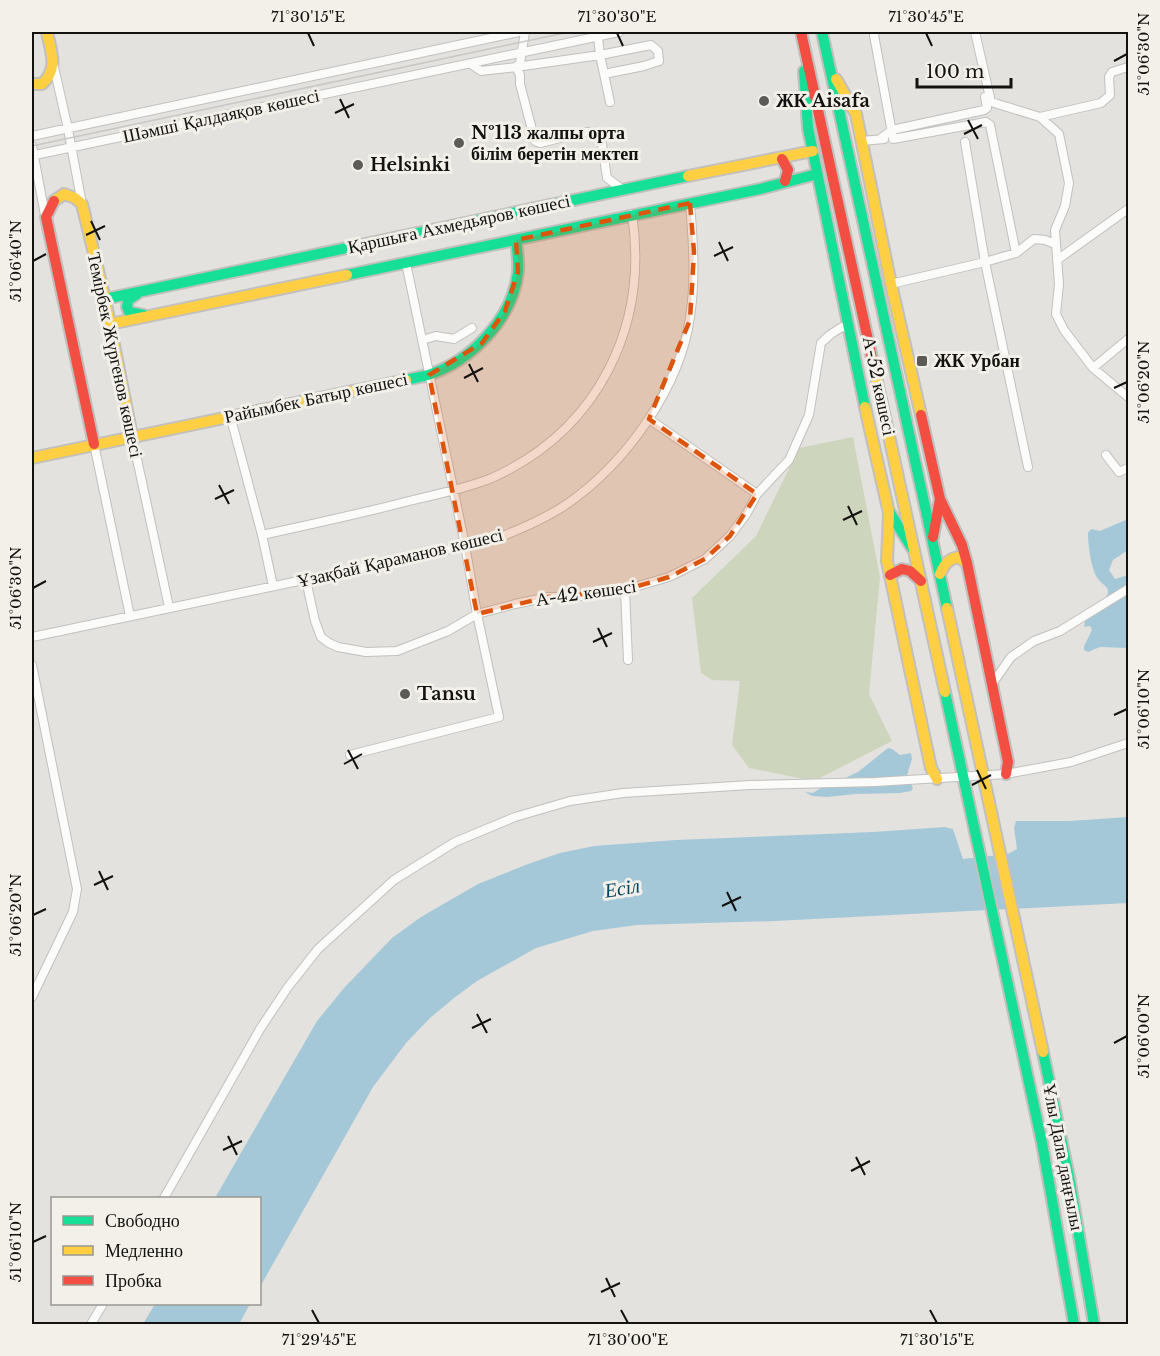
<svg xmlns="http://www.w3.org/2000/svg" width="1160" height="1356" font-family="'Libre Baskerville',serif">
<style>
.green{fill:#ced5bd}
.water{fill:#a5c8d9}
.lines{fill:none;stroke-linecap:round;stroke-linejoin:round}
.street-casing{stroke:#c1c0be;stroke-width:10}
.fast-casing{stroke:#c1c0be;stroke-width:14}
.slow-casing{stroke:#c1c0be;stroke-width:14}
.jam-casing{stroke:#c1c0be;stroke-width:14}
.street{stroke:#fbfbfa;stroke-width:8}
.fast{stroke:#16e098;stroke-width:10}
.slow{stroke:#ffcf43;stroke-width:10}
.jam{stroke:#f24e42;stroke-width:10}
.tram{stroke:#c7c7c6;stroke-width:1.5}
.marked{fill:#dd550c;fill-opacity:0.2;stroke:#dd550c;stroke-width:4.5;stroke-dasharray:12 8;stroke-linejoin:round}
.ticks{fill:none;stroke:#131210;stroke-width:2}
.poi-dot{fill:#5c5b58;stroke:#f2f0e9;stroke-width:2}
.labels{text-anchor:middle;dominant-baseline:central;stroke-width:6;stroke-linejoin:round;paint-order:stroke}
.poi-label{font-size:18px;font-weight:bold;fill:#131210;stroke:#f2f0e9;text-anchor:start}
.street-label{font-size:18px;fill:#131210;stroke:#f2f0e9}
.water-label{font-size:20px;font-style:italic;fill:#00445f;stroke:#f2f0e9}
.neatline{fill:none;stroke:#131210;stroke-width:2}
.ticks-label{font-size:15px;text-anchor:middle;fill:#131210}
</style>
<rect width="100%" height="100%" fill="#e3e2de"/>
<path class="green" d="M853,437L880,577L869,694L892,741L814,781L749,768L732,745L740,681L712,680L701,673L692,598L756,536L799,448Z"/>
<path class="water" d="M1128,519V550L1113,560L1109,570L1115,579L1128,575V648L1100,647L1088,652L1084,650V646L1092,630L1090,626L1084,627L1086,616C1092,610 1103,603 1107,595C1111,587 1102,585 1099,580C1091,572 1088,544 1088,533L1091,529L1100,531Z
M888,748L892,749L900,755L911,753L912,759L907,775L913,788L911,791L900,793L855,794L827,797L812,796L805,792L813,793L822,787L830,785L858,772Z
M1128,817V903L775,921L637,925L593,931L536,948L477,981L454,998L430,1018L406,1043L373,1087L260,1287V1198H215L317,1021L344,988L392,938L421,917L478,884L528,864L560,853L594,846L676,840L873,832L945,827L953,829L963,859L1008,854L1017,849L1014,828L1016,821H1070Z
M155,1304H250L239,1324H143Z"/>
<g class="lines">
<g class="street-casing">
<path id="street" d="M875,32L874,35L892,133
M975,32L991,102L1040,117L1059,134L1069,183L1065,206L1055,230L1059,284L1056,314L1064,330L1093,368L1128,397
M598,37L600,55L516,67L520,75V84L535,141L540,143L584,132H595L601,138L607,178L622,189
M471,64L481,71L516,67L520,63L525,32
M54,67L68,129L82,204
M604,74L644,66L659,61L658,51L651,45L600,55L610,102
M1040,117L1101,103L1110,95L1109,77L1112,72L1128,67
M32,136L519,32
M880,139L892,130L984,110L987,108L985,97
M893,139L986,122L990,125L1016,253
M862,141L884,139
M965,142L985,262L1016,253L1034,239L1045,240L1055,244
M32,146L45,215
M35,155L619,32
M1057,260L1128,209
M891,284L985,262L1028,467
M422,340L436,336L454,339L472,328
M1093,368L1128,339
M230,415L262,535L273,586
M649,419L757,494
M132,436L169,607
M94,444L130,616
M1106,455L1119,472L1128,468
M262,535C313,524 363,513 413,500C439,494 467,488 492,478C598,430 649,327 632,214
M306,580L315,621L321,637L329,643L338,647L366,652L397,651L448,631L477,614L515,604L548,597H573L621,591L669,577L705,559L730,536L747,513L757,494L789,460L809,415L821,343L831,334L842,327L848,328
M625,590L628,660
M32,637L493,540C518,530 545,519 567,504C626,463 680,388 690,317C696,278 693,241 690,203
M32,665L77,889L73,912L32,997
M992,684L1011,657L1034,641L1060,631L1128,589
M350,755L499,717L477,614L465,545L406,263
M164,1198L260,1029L288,987L318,949L394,880L455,842L515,817L570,801L623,793L750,785L875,782L1006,774L1071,762L1128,743
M91,1324L103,1304"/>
</g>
<g class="fast-casing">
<path id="fast" d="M822,32L947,608
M804,71L808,128L865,407
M347,275L760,189L817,174
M137,294L128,300L127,307L129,312L144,315
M105,299L688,176
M406,380C413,378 421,377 428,375C472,361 513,318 518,272C519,262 517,251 516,240
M890,513L912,548
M945,692L1042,1143L1074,1324
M1043,1052L1069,1177L1094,1324"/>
</g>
<g class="slow-casing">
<path id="slow" d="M836,79L856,114L891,284L921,415
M32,84H42C59,69 51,52 47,32
M688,176L813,151
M54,201L64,194L75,198L82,204L105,299L132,436
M110,324L347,275
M875,372L945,692
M865,407L889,513L887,561L931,768L937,779
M32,458L406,380
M940,574C944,565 948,559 958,557L967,563
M947,608L1043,1052"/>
</g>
<g class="jam-casing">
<path id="jam" d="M801,32L875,372
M782,159L788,170L785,181
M54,201L46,217L94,444
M921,415L940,499L962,545L967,563L1008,762L1006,774
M933,537L940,499
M890,575L902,569L910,571L921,581"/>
</g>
<use href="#street" class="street"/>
<use href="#fast" class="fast"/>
<use href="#slow" class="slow"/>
<use href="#jam" class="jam"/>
<path class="tram" d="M32,146L569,32"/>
</g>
<path class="marked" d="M690,203L694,252L690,320L649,419L757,494L730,536L705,559L669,577L621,591L548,597L477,614L429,375L482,343L505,311L518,272L516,240Z"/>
<path class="ticks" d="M308,33L314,46M617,33L623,46M926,33L932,46M1114,61L1127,54M340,99L349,118M335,113L354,104M968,120L978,139M964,134L982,125M91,221L100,240M86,235L105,226M719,242L728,261M714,256L733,247M33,261L46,254M469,364L478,382M464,378L483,368M1114,388L1127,382M219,485L229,504M215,499L234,490M848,506L857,525M843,520L862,511M33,588L46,581M598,628L607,647M593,642L612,633M1114,715L1127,709M348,750L358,769M344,764L362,754M977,770L986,789M972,785L991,775M99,871L108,890M94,885L113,876M727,892L736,911M722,906L741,897M33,915L46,909M477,1014L487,1033M472,1028L491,1019M1114,1043L1127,1036M228,1136L237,1155M223,1150L242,1141M856,1157L865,1175M851,1171L870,1161M33,1242L46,1236M606,1278L615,1297M601,1292L620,1283M312,1310L319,1323M621,1310L628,1323M930,1310L937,1323"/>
<g class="poi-dot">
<circle cx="764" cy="101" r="6"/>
<circle cx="459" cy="143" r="6"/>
<circle cx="358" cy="165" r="6"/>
<rect x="916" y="355" width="12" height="12" rx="3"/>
<circle cx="405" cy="694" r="6"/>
</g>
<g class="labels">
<g class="poi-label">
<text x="776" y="101">ЖК Aisafa</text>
<text x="471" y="133">№113 жалпы орта<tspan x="471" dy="21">білім беретін мектеп</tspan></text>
<text x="370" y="165">Helsinki</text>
<text x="934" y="361">ЖК Урбан</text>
<text x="417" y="694">Tansu</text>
</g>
<g class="street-label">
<text transform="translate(221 116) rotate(-12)">Шәмші Қалдаяқов көшесі</text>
<text transform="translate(459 224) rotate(-12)">Қаршыға Ахмедьяров көшесі</text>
<text transform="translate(115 355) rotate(78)">Темірбек Жүргенов көшесі</text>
<text transform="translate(879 386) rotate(78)">А-52 көшесі</text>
<text transform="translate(316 398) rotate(-12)">Райымбек Батыр көшесі</text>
<text transform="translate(400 558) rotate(-13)">Ұзақбай Қараманов көшесі</text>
<text transform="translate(586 593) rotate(-8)">А-42 көшесі</text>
<text transform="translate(1063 1157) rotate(79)">Ұлы Дала даңғылы</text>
</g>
<g class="water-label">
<text transform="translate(622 888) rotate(-9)">Есіл</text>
</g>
</g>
<rect width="1160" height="1356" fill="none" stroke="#f2f0e9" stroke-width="66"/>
<rect x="51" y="1197" width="210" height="108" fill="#f2f0e9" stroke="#999792" stroke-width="1.5"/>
<rect x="63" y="1216" width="30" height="9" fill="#16e098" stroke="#999792" stroke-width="1.5"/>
<text x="105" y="1227" font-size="18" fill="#131210">Свободно</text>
<rect x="63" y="1246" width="30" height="9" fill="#ffcf43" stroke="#999792" stroke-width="1.5"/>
<text x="105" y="1257" font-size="18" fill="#131210">Медленно</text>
<rect x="63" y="1276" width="30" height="9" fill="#f24e42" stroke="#999792" stroke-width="1.5"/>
<text x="105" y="1287" font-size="18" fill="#131210">Пробка</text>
<path d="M917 78v9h94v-9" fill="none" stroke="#131210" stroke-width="3"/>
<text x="926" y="78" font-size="18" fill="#131210" stroke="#f2f0e9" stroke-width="4.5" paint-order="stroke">100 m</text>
<rect x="33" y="33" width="1094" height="1290" class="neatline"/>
<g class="ticks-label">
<text x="308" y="22">71°30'15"E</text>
<text x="617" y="22">71°30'30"E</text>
<text x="926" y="22">71°30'45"E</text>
<text transform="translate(1144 54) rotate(-90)" y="5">51°06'30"N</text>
<text transform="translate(16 261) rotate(-90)" y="5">51°06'40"N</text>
<text transform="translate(1144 382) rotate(-90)" y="5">51°06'20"N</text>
<text transform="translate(16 588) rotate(-90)" y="5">51°06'30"N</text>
<text transform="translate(1144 709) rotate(-90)" y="5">51°06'10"N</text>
<text transform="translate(16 915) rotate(-90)" y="5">51°06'20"N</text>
<text transform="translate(1144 1036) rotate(-90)" y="5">51°06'00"N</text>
<text transform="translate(16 1242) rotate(-90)" y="5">51°06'10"N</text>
<text x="319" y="1345">71°29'45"E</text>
<text x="628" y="1345">71°30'00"E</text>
<text x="937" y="1345">71°30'15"E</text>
</g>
</svg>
